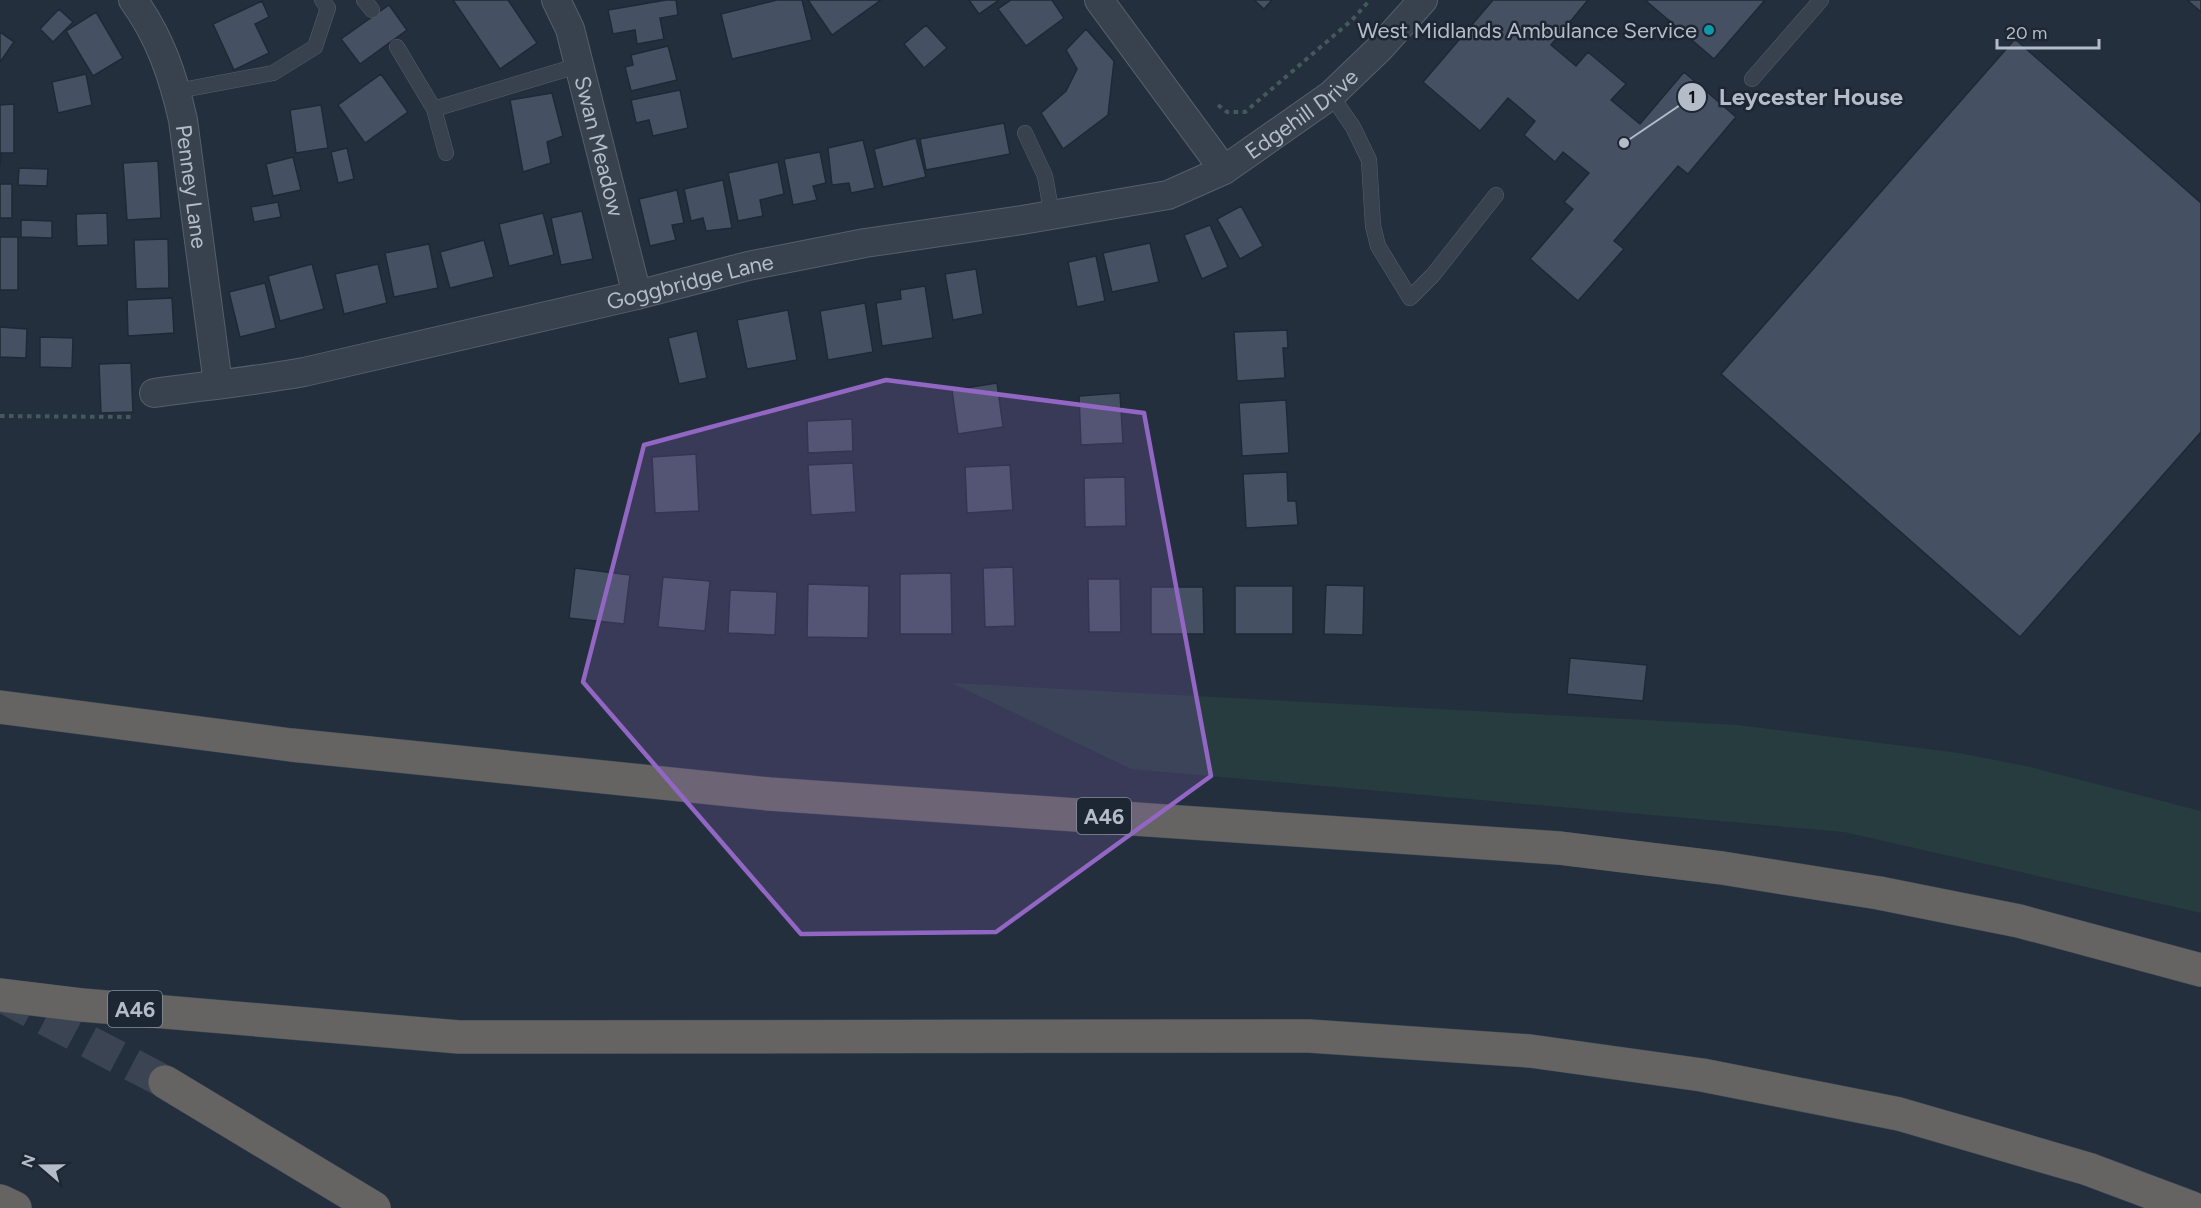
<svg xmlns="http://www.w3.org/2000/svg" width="2201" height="1208" font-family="Figtree,sans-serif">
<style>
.green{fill:#263c3f}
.building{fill:#455162;stroke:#1f2835;stroke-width:1.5}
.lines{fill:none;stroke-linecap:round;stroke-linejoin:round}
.trunk-tunnel{stroke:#3a4453;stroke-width:33;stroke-dasharray:33 16;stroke-linecap:butt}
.service-casing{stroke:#565f6c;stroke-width:16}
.minor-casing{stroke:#565f6c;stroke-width:30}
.trunk-casing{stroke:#434c59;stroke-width:34}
.path{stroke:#44595c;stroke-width:4;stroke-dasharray:4.5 4.5;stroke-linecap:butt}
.service{stroke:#38414e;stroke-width:15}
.minor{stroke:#38414e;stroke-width:28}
.trunk{stroke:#656462;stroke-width:33}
.marked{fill:#9266c3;fill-opacity:0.2;stroke:#9266c3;stroke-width:4.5;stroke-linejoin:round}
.culture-dot{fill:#0f9aa8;stroke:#1d2633;stroke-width:2}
.labels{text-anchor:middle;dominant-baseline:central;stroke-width:5;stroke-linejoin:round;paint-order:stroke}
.shield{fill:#1d2633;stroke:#878f9c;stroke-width:1.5}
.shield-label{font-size:21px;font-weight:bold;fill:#b4bcc9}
.poi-label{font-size:22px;fill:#b4bcc9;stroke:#1d2633;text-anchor:end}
.street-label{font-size:22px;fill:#b4bcc9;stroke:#1d2633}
.leader{fill:none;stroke:#b4bcc9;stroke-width:2}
.callout-dot{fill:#b4bcc9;stroke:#1d2633;stroke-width:2}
.mark-label{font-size:18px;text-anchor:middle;font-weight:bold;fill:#111}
.callout-label{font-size:24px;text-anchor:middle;font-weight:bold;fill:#b4bcc9;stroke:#1d2633;stroke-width:5;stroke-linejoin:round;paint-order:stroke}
</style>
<rect width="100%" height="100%" fill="#242f3e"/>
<path class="green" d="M952,683L1738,725L1959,753L2026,766L2201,811V913L1844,832L1131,769Z"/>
<path class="building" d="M453,0H508L537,43L500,69Z
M666,0H676L678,15L660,18L664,39L637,44L635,30L613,34L608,10Z
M777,0H802L812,40L732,59L721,14Z
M808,0H881L832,35Z
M969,0H999L979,14Z
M1011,0H1052L1064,18L1026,46L998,9Z
M1254,0H1272L1264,9Z
M1493,0H1588L1551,45L1576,66L1588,52L1626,84L1611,100L1640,124L1684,72L1736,117L1688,174L1678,166L1614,241L1624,249L1578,301L1530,259L1573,209L1564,202L1589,173L1563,152L1555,162L1524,135L1535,121L1508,98L1480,131L1423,82Z
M1645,0H1765L1714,59Z
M2187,0H2201V12Z
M262,1L269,17L255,24L269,53L234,70L213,24Z
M389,5L407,30L360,64L341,39Z
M59,9L73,22L53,42L40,29Z
M96,12L123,58L93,76L66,31Z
M926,25L947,48L924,68L904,44Z
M1086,29L1114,61L1108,115L1063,149L1041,113L1066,91L1077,69L1066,50Z
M0,32L14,42L0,62Z
M2015,39L2201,203V432L2020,637L1721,374Z
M668,46L677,80L631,91L625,67L633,65L631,55Z
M86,74L92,105L58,113L52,82Z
M381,74L408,112L365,143L338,105Z
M680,90L688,128L653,136L649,120L636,123L631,100Z
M552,93L563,136L547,142L551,163L523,172L510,100Z
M14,104V153H1L0,166V105Z
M321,105L328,148L296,153L290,110Z
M1004,123L1010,154L926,170L920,139Z
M916,138L926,177L883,187L874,149Z
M863,140L875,188L851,193L849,183L832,185L828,148Z
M347,148L354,179L338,183L331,152Z
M820,152L826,183L813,186L817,200L793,205L784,159Z
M293,157L301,190L273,196L266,164Z
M158,161L161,218L127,220L123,163Z
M778,162L784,194L760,200L763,216L738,221L728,173Z
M19,168L48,169L47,186L18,185Z
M723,180L732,228L706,231L703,218L691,221L684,189Z
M0,184H12V218H0Z
M677,190L684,223L672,225L676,240L650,246L639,199Z
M278,202L281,217L254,222L251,207Z
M1241,206L1263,246L1240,259L1217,219Z
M582,211L593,259L561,265L551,218Z
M107,213L108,245L77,246L76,214Z
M543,213L554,255L509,266L499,224Z
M21,220L52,221V238L21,237Z
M1210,225L1228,267L1202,279L1184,235Z
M0,237H18V290H0Z
M168,239L169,288L136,289L134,240Z
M484,240L494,277L450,288L440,252Z
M1150,243L1159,282L1112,292L1103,253Z
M429,244L438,288L394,297L385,253Z
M1096,256L1105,301L1077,307L1068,262Z
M312,264L324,309L280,321L268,276Z
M378,264L387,303L344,314L335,274Z
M976,269L983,314L953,320L945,274Z
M265,283L276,328L240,337L229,292Z
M925,286L933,338L882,346L876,303L901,299L900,290Z
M172,298L174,333L128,336L127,300Z
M865,303L873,352L828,360L820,311Z
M788,310L797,360L747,369L737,320Z
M0,327L27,329L26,358L0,357Z
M1287,330L1288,348H1283L1285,378L1237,381L1234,332Z
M697,331L707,378L679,384L668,338Z
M40,337L73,338L72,368L40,367Z
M131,363L133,412L101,413L99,364Z
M997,383L1003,427L958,434L952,390Z
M1120,393L1123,443L1081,445L1079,396Z
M1286,400L1289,453L1242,456L1239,403Z
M852,419L853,451L808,453L807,421Z
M696,454L699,511L655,513L652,457Z
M853,463L856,512L811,515L808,465Z
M1010,465L1013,510L967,513L965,467Z
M1287,472L1288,501H1296L1298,525L1246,528L1243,474Z
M1125,477L1126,526L1085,527L1084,478Z
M1013,567L1015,626L985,627L983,568Z
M575,568L630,575L624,624L569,618Z
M951,573L952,634H900V574Z
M663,577L710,581L705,631L658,627Z
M1088,579H1120L1121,632H1089Z
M808,584L869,586L868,638L807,637Z
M1326,585L1364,586L1363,635L1324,634Z
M1235,586H1293V634H1235Z
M1151,587H1203L1204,634H1151Z
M730,590L777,592L775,635L728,633Z
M1570,658L1647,665L1643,701L1567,694Z"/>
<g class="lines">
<path class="trunk-tunnel" d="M2,996L165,1082"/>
<g class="service-casing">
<path id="service" d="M364,0L372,10
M397,47L434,109L446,153
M1752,79L1821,0
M177,91L273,73L315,47L328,8L322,0
M1331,95L1353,127L1369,160L1373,226L1378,246L1410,298L1433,275L1496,195
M434,109L580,65
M1025,133L1045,176L1052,215"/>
</g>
<g class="minor-casing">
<g id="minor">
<path id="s1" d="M133,0C160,37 173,76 183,120L218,384"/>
<path id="s2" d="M556,0L570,29L637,295"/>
<path d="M1099,0L1224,170"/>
<path id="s3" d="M154,393C204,386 254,381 304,372L637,295L748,266L865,243L1022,220L1168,195L1224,170L1331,95L1379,49L1423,0"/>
</g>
</g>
<g class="trunk-casing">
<path id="trunk" d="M0,707L291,745L769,794L1559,848L1722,868L1879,893L2019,921L2201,970
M0,995L82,1005L459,1037L1309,1036L1530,1051L1702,1075L1899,1114L2088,1169L2192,1208
M165,1082L374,1208
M0,1201L15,1208"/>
</g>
<path class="path" d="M1218,105L1227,112H1245L1352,20L1370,0
M0,416L134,417"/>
<use href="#service" class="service"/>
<use href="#minor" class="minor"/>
<use href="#trunk" class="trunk"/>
</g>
<path class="marked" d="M886,380L1144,413L1211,776L996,932L801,934L583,682L644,445Z"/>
<circle class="culture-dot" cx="1709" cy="30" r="6"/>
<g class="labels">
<g class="shield">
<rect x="1077" y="798" width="54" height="36" rx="4.5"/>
<rect x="108" y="991" width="54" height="36" rx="4.5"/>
</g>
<g class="shield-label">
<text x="1104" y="816">A46</text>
<text x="135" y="1009">A46</text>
</g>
<g class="poi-label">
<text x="1697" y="30">West Midlands Ambulance Service</text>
</g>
<g class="street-label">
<text stroke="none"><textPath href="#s3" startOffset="1191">Edgehill Drive</textPath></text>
<text stroke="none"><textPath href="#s2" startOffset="153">Swan Meadow</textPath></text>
<text stroke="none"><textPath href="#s1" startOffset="198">Penney Lane</textPath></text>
<text stroke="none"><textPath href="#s3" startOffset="548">Goggbridge Lane</textPath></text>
</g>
</g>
<path class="leader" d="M1624 143L1692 97"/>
<g class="callout-dot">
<circle cx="1624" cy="143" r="6"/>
<circle cx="1692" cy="97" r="15"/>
</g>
<g class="mark-label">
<text x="1692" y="103">1</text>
</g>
<g class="callout-label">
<text x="1811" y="105">Leycester House</text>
</g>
<g transform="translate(42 1166) rotate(290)" stroke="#1d2633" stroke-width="4.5" paint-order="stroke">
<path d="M0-4.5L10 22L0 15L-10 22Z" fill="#b4bcc9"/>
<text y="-9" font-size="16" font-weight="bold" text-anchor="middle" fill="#b4bcc9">N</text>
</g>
<path d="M1997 39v9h102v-9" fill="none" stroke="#b4bcc9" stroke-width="3"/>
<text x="2006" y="39" font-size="18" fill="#b4bcc9" stroke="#1d2633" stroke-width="4.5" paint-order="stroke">20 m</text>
</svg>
